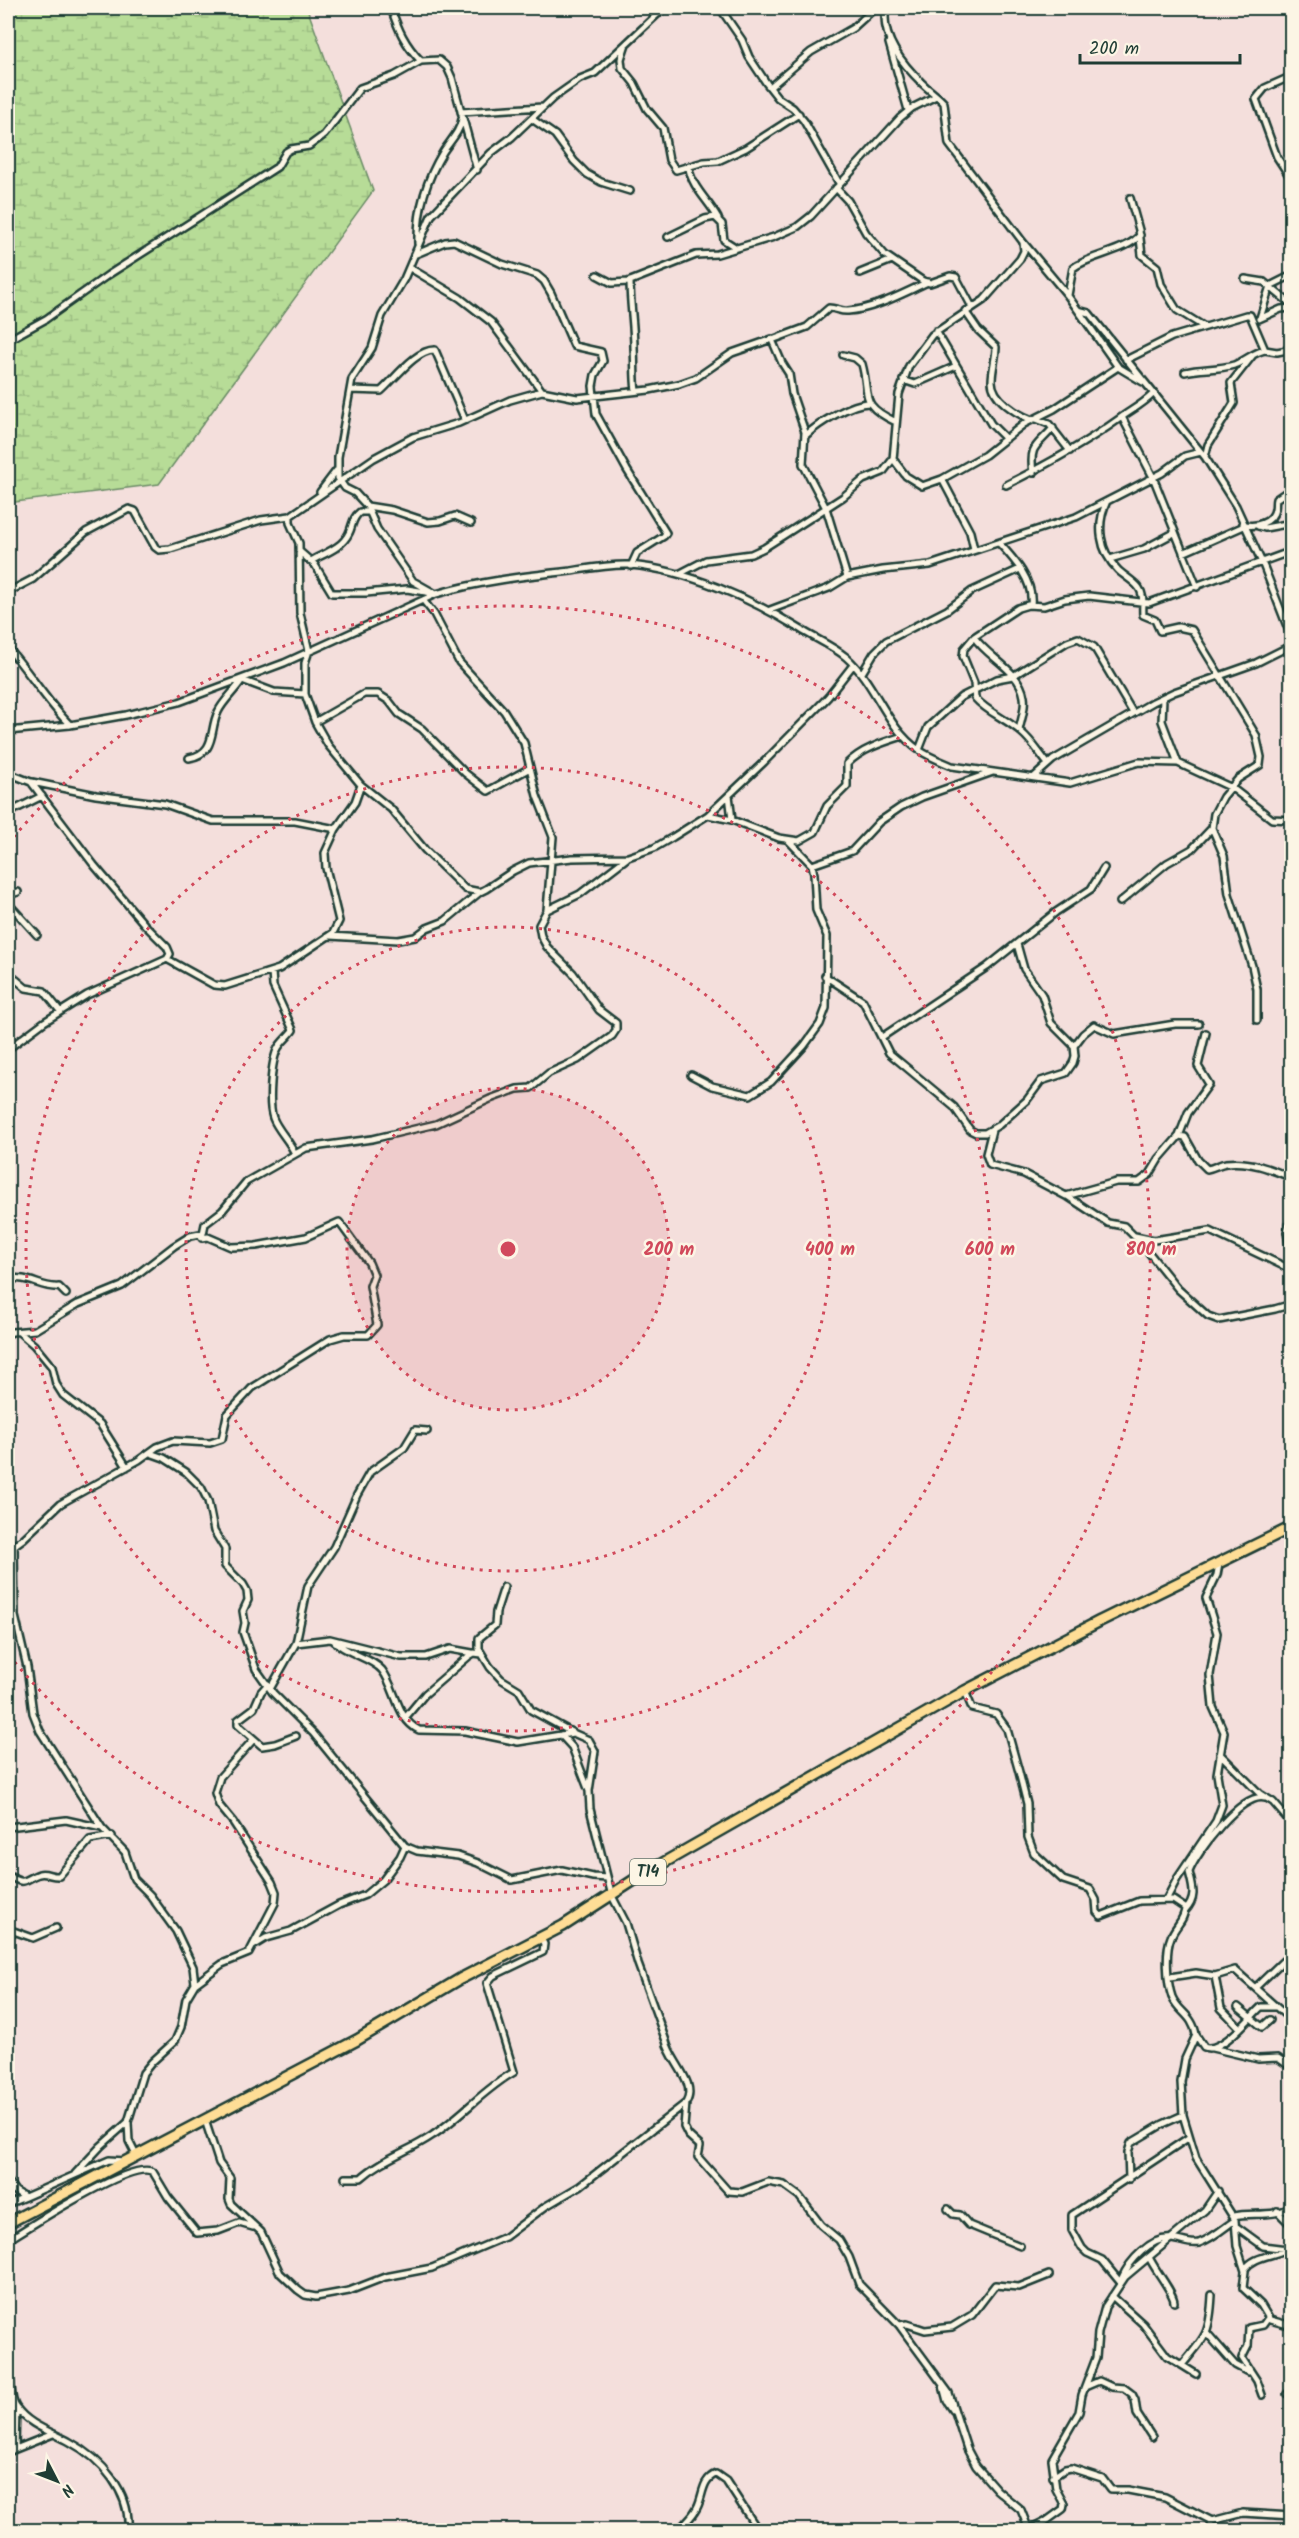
<svg xmlns="http://www.w3.org/2000/svg" width="1299" height="2538" font-family="Kalam,sans-serif">
<style>
.wetland{fill:url(#wetland-marsh);stroke:#6b8c66;stroke-width:1.5}
.lines{fill:none;stroke-linecap:round;stroke-linejoin:round}
.minor-casing{stroke:#1f3d34;stroke-width:10}
.trunk-casing{stroke:#1f3d34;stroke-width:14}
.minor{stroke:#fcf5e5;stroke-width:5}
.trunk{stroke:#fedd96;stroke-width:9}
.ring{fill:none;stroke:#d1495b;stroke-width:3;stroke-dasharray:3 6}
.labels{text-anchor:middle;dominant-baseline:central;stroke-width:5;stroke-linejoin:round;paint-order:stroke}
.shield{fill:#fcf5e5;stroke:#617469;stroke-width:1.5}
.shield-label{font-size:16px;font-weight:bold;fill:#1f3d34}
.centre{fill:#d1495b;stroke:#fcf5e5;stroke-width:3}
.ring-label{font-size:18px;text-anchor:middle;font-weight:bold;fill:#d1495b;stroke:#fcf5e5;stroke-width:5;stroke-linejoin:round;paint-order:stroke}
</style>
<defs>
<pattern id="wetland-marsh" width="20" height="14" patternUnits="userSpaceOnUse" patternTransform="scale(1.5)"><rect width="20" height="14" fill="#b7dc97"/><path d="M1 5h8M5 5V1M11 12h8M15 12V8" fill="none" stroke="#9dbe83"/></pattern>
</defs>
<rect width="100%" height="100%" fill="#f4dfdc"/>
<filter id="ink" filterUnits="userSpaceOnUse"><feTurbulence type="fractalNoise" baseFrequency=".0167" numOctaves="2"/><feDisplacementMap in="SourceGraphic" scale="12" xChannelSelector="R" yChannelSelector="G"/><feConvolveMatrix kernelMatrix="1 2 1 2 8 2 1 2 1" color-interpolation-filters="sRGB"/></filter>
<g filter="url(#ink)">
<path class="wetland" d="M8,8H307L373,191L159,484L8,503Z"/>
<g class="lines">
<g class="minor-casing">
<path id="minor" d="M391,8C398,29 405,45 421,61
M720,8L742,40L749,57L767,84L778,98L793,108L804,121L839,183
M886,8C880,37 903,65 923,84C930,91 938,96 944,103L949,144L1023,242L1068,296L1118,367L1143,382
M889,43L908,110
M626,44L621,59L622,68L634,83L647,109L663,128L669,160L676,170L704,162L718,161L746,148L799,114
M1292,76L1265,88L1256,99L1277,157L1292,180
M770,87L811,52L853,28L875,8
M461,112L543,107
M532,119L555,135L574,161L587,174L601,182L630,191
M689,168C691,186 709,201 718,218
M836,188L848,201L866,233L885,255L923,281L930,283L950,276L956,277L972,307
M1130,198L1139,230L1142,255L1157,267L1161,284L1177,310L1203,326
M668,237L705,219L715,217L722,224L724,240L735,247
M1023,242L1024,251L1020,259L984,300L932,335L909,366L899,394L893,459L906,476L922,486L942,479L985,455L1024,424L1054,409L1118,367
M418,244C417,211 426,180 443,152C450,141 460,132 462,119
M414,255L445,242L454,241L502,264L537,275L544,281L551,293L574,346L601,352L603,361L595,375L593,386L596,414L627,470L666,533L664,536L637,553L631,566
M410,268L460,298L491,322L542,391
M860,273L892,260
M597,275L612,283L628,282L696,255L717,254L774,237L797,227L811,216L900,118L912,108L936,96
M1245,279L1264,282L1292,305
M630,281C630,304 634,326 634,348C635,363 634,377 636,391
M1068,295L1073,268C1092,254 1126,252 1140,235
M1078,310L1089,313L1205,457L1236,506L1264,567L1292,639
M965,311L978,330L996,347C996,358 992,369 992,381C992,399 1017,414 1032,420
M1260,318L1270,286L1292,275
M1259,319L1281,309L1292,308
M936,331L991,424L1006,439
M772,339L732,353L696,378L679,384L649,390L577,398L542,391L510,400L459,423L413,437L374,458L290,516V523L299,543L300,613L309,651L305,663V694L315,722L328,745L361,785L391,809L425,850L465,889L480,892L486,889L513,871L529,863L572,858L628,857L654,848L673,837L708,815L764,762L828,697L853,665
M8,340L46,319L108,275L277,167L286,152L291,149L309,146L324,135L360,88L394,76L421,61L439,60L447,67L452,78L477,170
M843,355L855,358L862,364C871,397 858,404 896,422
M1126,360L1172,337L1246,315H1250L1265,350L1277,352L1292,349
M1185,372C1202,368 1217,370 1234,365C1245,361 1254,352 1265,350
M903,380L915,384L956,366
M350,390L381,391C394,380 416,349 435,350L465,420
M1122,417L1153,477L1197,587
M1036,419L1049,424L1070,451
M805,436C819,423 851,403 869,403
M1205,457L1208,445L1234,403L1231,383L1253,355
M1033,473C1029,444 1037,447 1053,428
M942,479L970,532L974,549
M1006,485C1046,465 1083,445 1119,419C1131,410 1142,405 1153,394
M320,492L336,471
M1107,501C1096,524 1099,551 1118,570C1124,576 1134,581 1139,588C1145,596 1142,606 1143,615L1155,620L1160,631L1178,627L1192,630L1256,735L1261,757L1260,765L1238,779L1223,797L1214,814L1212,828L1224,856L1229,894L1252,966L1257,989V1020
M367,506L392,510L428,522L440,521L455,516L471,523
M1243,524C1254,528 1273,523 1275,509C1276,505 1275,502 1276,499L1292,488
M1258,526L1265,528L1292,523
M999,543C1014,559 1034,581 1031,605
M299,551L315,565L332,593H366L407,589L432,593
M1183,553L1244,526
M1110,559L1144,549L1174,533
M311,561C325,553 342,548 349,533C353,525 352,518 360,512H370
M679,574L706,560L751,554L764,548L843,497L863,480L883,472L893,459
M847,577L826,508L803,464L805,432L792,394L789,374L782,363L772,340L807,327L829,308C836,308 841,312 848,311C875,309 903,293 928,282
M8,592L33,579L86,532L129,509L135,511L155,547L159,550L170,549L261,520L290,516
M436,594L413,581L377,529L367,506L355,493L345,488L338,478V457L352,379L372,348L382,316L404,279L431,216L491,153L512,137L553,98L580,79L595,73L664,8
M423,600L434,614L459,662L504,711L524,743L537,796L553,837L547,910
M770,610L829,588L847,577L883,570L930,565L1076,517L1162,473L1185,456L1201,452
M974,637C988,658 1020,670 1024,697C1026,708 1021,720 1019,730
M8,648C30,673 46,701 70,725
M862,673L874,653L886,641L947,610L972,591L1020,569
M1163,698L1162,721L1178,763
M315,722L364,694H378L389,701L399,714L422,729L465,773L488,791L530,768
M8,731L70,725L126,715L179,702L284,663L436,594C481,581 525,576 571,571C590,568 611,564 630,565C687,570 752,599 800,629C814,638 833,646 846,657C876,683 886,728 919,750C929,757 941,761 952,766L1070,783L1139,762L1178,763L1232,788L1272,819L1292,820
M919,750L928,727L961,697L997,679L1013,676L1067,642L1078,638L1094,647L1133,713
M189,758C217,753 209,730 218,712C223,701 235,691 242,680L274,692L305,694
M1048,764C1039,753 1032,741 1021,732C1007,719 988,713 975,698L974,683L963,656L964,649L974,637L1018,608L1028,605L1044,606L1065,599L1089,596L1149,603L1292,551
M8,773L31,782L94,865L145,925L167,947L170,954L167,959L87,995L44,1022L8,1049
M1034,777L1053,760L1153,702L1174,692L1256,663L1292,645
M32,782L96,795L165,804L213,821H295L336,829
M729,795L732,820
M8,813L42,796
M708,815L732,820L779,838L799,841L815,832L827,806L847,786V764C861,749 884,742 903,736
M812,865L852,851L879,822L901,807L922,797L993,772
M8,895L18,892
M1120,902L1167,863L1192,849L1212,828
M8,903L37,935
M330,936L398,940L415,937L427,928L445,921L480,892
M167,959L214,985L225,986L279,969L333,933L339,921L326,868L325,853L336,829L355,802L361,785
M8,970L13,977L26,988L44,991L60,1011
M272,972L273,986L293,1030C289,1036 282,1041 278,1048C271,1061 268,1104 273,1118C278,1131 290,1141 295,1154
M825,976L863,1001L889,1053L954,1107L970,1130L976,1133H985L999,1125L1027,1100L1041,1081L1066,1073L1073,1063L1075,1056L1074,1046L1051,1023L1042,995L1024,969L1017,944
M882,1037L987,967L1056,912L1091,889L1104,868
M1074,1046L1083,1034L1094,1025L1114,1034L1175,1024H1199
M691,1075L712,1086L750,1095L771,1082L804,1046L820,1024L826,1008L827,936L816,910L814,874L812,865L788,840
M992,1130L986,1154L990,1165L1024,1174L1066,1196L1116,1182H1139L1150,1174L1159,1159L1179,1136L1188,1113L1209,1084L1198,1066L1206,1033
M1179,1136L1185,1137L1198,1160L1207,1169C1214,1168 1219,1164 1226,1163C1249,1160 1271,1169 1292,1178
M1067,1196L1108,1223L1124,1226L1142,1244L1178,1289L1208,1316L1219,1320L1275,1309L1292,1304
M1292,1215L1287,1232L1292,1263
M1135,1236L1154,1240L1210,1231L1292,1270
M202,1238L205,1224L222,1211L246,1182L306,1148L372,1139L436,1124L490,1099L517,1089L531,1088L549,1073L578,1060L612,1036L616,1030V1023L599,1010L573,973L547,947L541,936L539,925L547,910L580,894L627,858
M8,1280C27,1274 41,1289 59,1287L66,1294
M19,1332L34,1345L52,1367L56,1384L63,1395L100,1424L127,1467
M8,1334L12,1332L35,1330L78,1304L122,1286L174,1246L190,1236L200,1234L202,1238L208,1237L231,1247L256,1246L306,1237L339,1222L369,1263L374,1275L370,1286L377,1325L368,1335H344L330,1339L252,1388L227,1415L222,1439L210,1443L173,1441L157,1447L139,1460L60,1504L23,1539L8,1550
M150,1453L164,1458L186,1472L201,1487L208,1501L214,1531L225,1549V1566L243,1584L247,1591L248,1600L243,1611L245,1623L243,1632L256,1669L273,1693L313,1733L405,1846L417,1851L458,1856L478,1863L512,1880L562,1870L593,1877L607,1878
M14,1547L15,1616L27,1667L33,1713L40,1731L102,1828L125,1852L134,1879L150,1895L176,1931L193,1967L195,1984
M504,1587L496,1612L495,1625L479,1638V1649L490,1667L501,1679L519,1690L531,1710L573,1733
M296,1643L330,1639L401,1657H426L450,1649L472,1653
M268,1684L261,1692L254,1708L238,1720V1725L262,1746L275,1744L296,1736
M270,1689L296,1643L308,1586L334,1547L357,1495L370,1472L404,1448L415,1430L427,1431
M965,1691L972,1708L996,1714L1007,1729L1019,1772L1027,1804L1028,1837L1034,1853L1063,1880L1090,1889L1096,1900L1097,1912L1101,1916L1139,1901L1173,1900L1185,1908C1185,1920 1175,1926 1171,1937C1165,1951 1167,1983 1172,1997C1179,2013 1193,2015 1196,2035L1185,2059L1181,2082L1183,2115L1196,2158L1235,2220L1237,2246L1245,2271L1243,2288L1261,2305L1270,2320L1292,2326
M405,1718L425,1694L469,1656L474,1653L482,1654
M561,1735L572,1747L589,1791
M1220,1754L1260,1794L1273,1802L1292,1824
M8,1827L66,1820L102,1828
M8,1875C26,1887 24,1879 39,1874C46,1872 52,1877 59,1876L90,1840L112,1836
M1166,1900L1177,1879L1216,1821L1222,1805L1217,1774L1224,1732L1213,1707L1210,1675L1217,1633L1206,1598L1217,1575L1219,1564
M1185,1911C1197,1898 1193,1888 1189,1872C1196,1853 1242,1791 1265,1798
M8,1929L33,1938L56,1928
M253,1946L266,1938L291,1931L339,1905L365,1895L383,1880L400,1857L405,1846
M1215,1976L1221,2008L1240,2028
M1170,1977L1196,1973L1215,1976L1235,1970L1292,2021
M1256,1987L1283,1961L1292,1962
M1238,2007L1262,2027L1270,2020
M1196,2035L1204,2047C1221,2054 1249,2018 1261,2007H1275
M1212,2048L1258,2059L1278,2058L1292,2068
M686,2103L684,2127L688,2135L700,2146L698,2157L728,2191L742,2192L768,2182L784,2185L799,2196L821,2225L839,2240L849,2257L859,2284L899,2325L949,2393L967,2449L976,2466L997,2490L1021,2510L1029,2530
M205,2120L219,2163L230,2178L229,2199L231,2204L261,2232L280,2273L298,2290L305,2295L316,2297L349,2291L385,2277L432,2268L505,2237L546,2206L580,2186L686,2103C698,2083 670,2061 666,2041L638,1964L626,1923L612,1896L590,1809L589,1791L595,1751L589,1740L573,1733L518,1742L465,1731L419,1730C397,1720 396,1688 382,1670C372,1658 347,1654 334,1641
M128,2123L129,2141L136,2155
M75,2174L101,2146L128,2122L143,2073L152,2062L175,2041L181,2027L186,1999L195,1984L222,1964L249,1953L275,1903L276,1892L272,1882L233,1822L219,1805L215,1793L220,1777L253,1740
M345,2178H361C382,2159 410,2151 433,2135C462,2116 484,2089 514,2072L487,1983L493,1976L543,1952L544,1944L541,1938
M1129,2179L1128,2152L1131,2143L1163,2124L1183,2115
M8,2181L15,2191L25,2197L109,2160L125,2161
M8,2204L25,2197
M948,2209L953,2214L960,2215L969,2225L1020,2246
M1277,2211L1292,2226
M1234,2216C1251,2212 1277,2218 1292,2206
M1237,2227L1263,2246L1287,2249
M8,2240C29,2227 134,2158 153,2172L168,2197L197,2233L218,2231L239,2223L253,2227
M1149,2257C1154,2269 1174,2293 1174,2302
M1245,2269C1256,2254 1277,2257 1292,2246
M1122,2278C1129,2261 1151,2237 1171,2239C1181,2240 1190,2245 1199,2243C1212,2239 1225,2227 1235,2220
M1120,2282L1102,2260L1087,2253L1082,2248L1072,2230V2215L1188,2138
M1112,2296L1143,2324L1167,2356L1196,2374
M899,2325L907,2324L925,2330L952,2327L972,2315L995,2285L1019,2287L1049,2275
M1207,2333L1235,2365L1248,2372
M1182,2365C1206,2336 1210,2334 1212,2295
M8,2371C13,2381 9,2397 16,2407C28,2425 52,2432 70,2442C102,2459 131,2493 128,2530
M943,2386L947,2401L953,2410
M1085,2387L1099,2381L1112,2387L1124,2388L1132,2394L1135,2400L1137,2414L1152,2437
M1287,2394H1292
M1262,2395L1257,2381L1242,2358L1248,2346L1249,2328L1263,2325L1268,2318
M15,2449L16,2407
M8,2452L53,2434
M1053,2477L1065,2469L1071,2468L1102,2478L1111,2490H1128L1165,2497L1212,2521L1243,2513L1292,2516
M1210,2520L1211,2530
M680,2530C684,2523 691,2518 695,2511C704,2499 700,2480 716,2474L726,2481L758,2530
M1029,2530L1045,2522L1063,2509L1064,2504L1056,2489L1052,2459L1079,2412L1082,2395L1096,2358L1098,2333L1105,2307L1125,2277L1205,2210L1218,2191"/>
</g>
<g class="trunk-casing">
<path id="trunk" d="M8,2223L357,2040L460,1979L563,1926L642,1875L965,1691L1100,1621L1292,1527"/>
</g>
<use href="#minor" class="minor"/>
<use href="#trunk" class="trunk"/>
</g>
</g>
<circle cx="508" cy="1249" r="161" fill="#d1495b" fill-opacity=".12"/>
<g class="ring">
<circle cx="508" cy="1249" r="161"/>
<circle cx="508" cy="1249" r="322"/>
<circle cx="508" cy="1249" r="482"/>
<path d="M8 844A643 643 0 1 1 8 1654"/>
</g>
<g class="labels">
<rect class="shield" x="630" y="1859" width="36" height="26" rx="4.5"/>
<g class="shield-label">
<text x="648" y="1872">T14</text>
</g>
</g>
<circle cx="508" cy="1249" r="9" class="centre"/>
<g class="ring-label">
<text x="669" y="1255">200 m</text>
<text x="830" y="1255">400 m</text>
<text x="990" y="1255">600 m</text>
<text x="1151" y="1255">800 m</text>
</g>
<rect width="1299" height="2538" fill="none" stroke="#fcf5e5" stroke-width="30"/>
<rect x="15" y="15" width="1269" height="2508" fill="none" stroke="#1f3d34" stroke-width="2" filter="url(#ink)"/>
<g transform="translate(57 2481) rotate(132)" stroke="#fcf5e5" stroke-width="4.5" paint-order="stroke">
<path d="M0-4.5L10 22L0 15L-10 22Z" fill="#1f3d34"/>
<text y="-9" font-size="16" font-weight="bold" text-anchor="middle" fill="#1f3d34">N</text>
</g>
<path d="M1080 54v9h160v-9" fill="none" stroke="#1f3d34" stroke-width="3"/>
<text x="1089" y="54" font-size="18" fill="#1f3d34" stroke="#fcf5e5" stroke-width="4.5" paint-order="stroke">200 m</text>
</svg>
